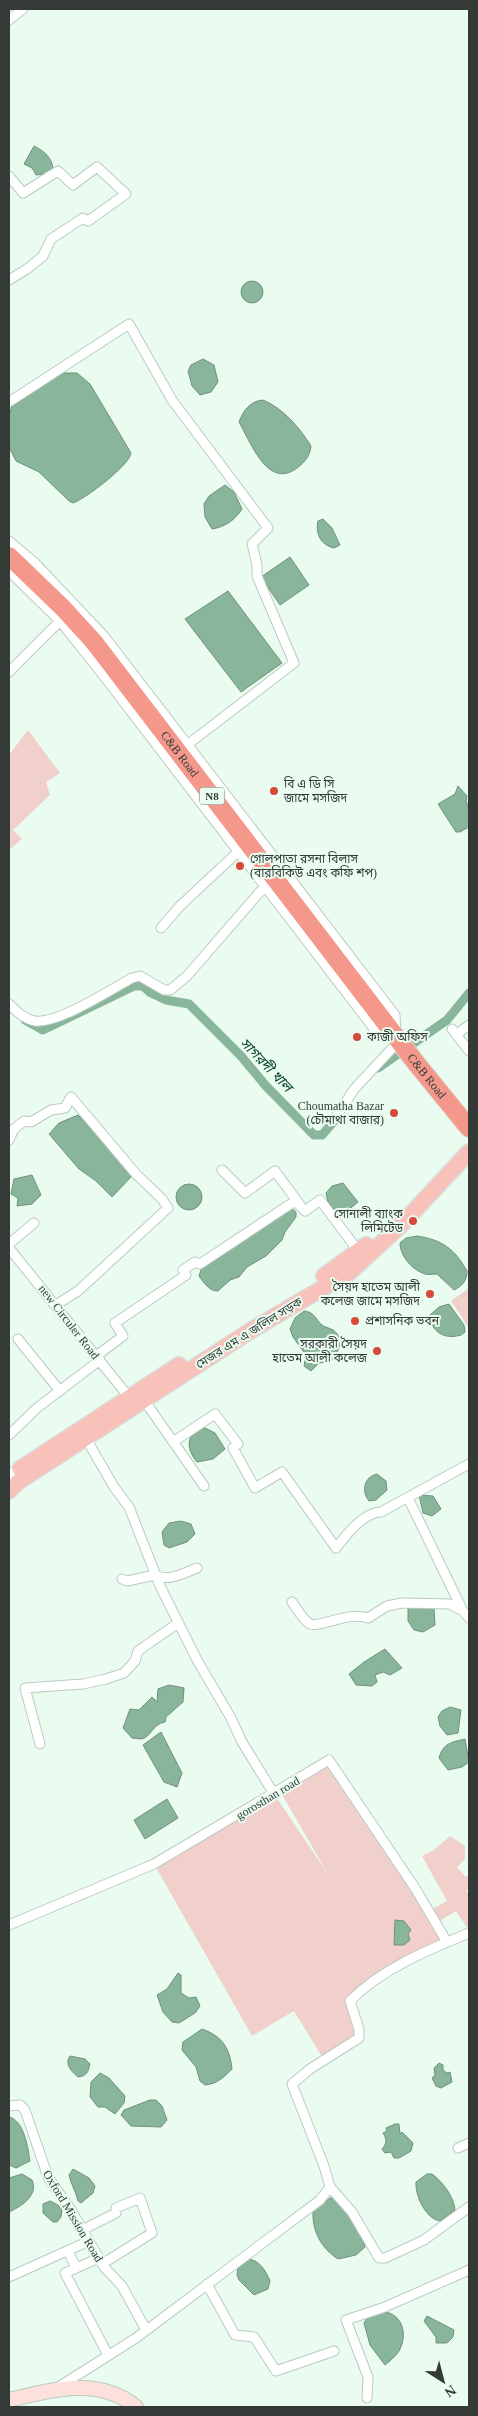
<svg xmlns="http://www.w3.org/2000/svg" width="478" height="2416" font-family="'Times New Roman','Noto Sans Bengali',serif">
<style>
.green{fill:#f1d0cb}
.water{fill:#89b69b;stroke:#70917d}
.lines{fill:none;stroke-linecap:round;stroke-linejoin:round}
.canal{stroke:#89b69b;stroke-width:9}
.street-casing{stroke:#bacbc0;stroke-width:11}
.secondary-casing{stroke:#bacbc0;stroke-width:16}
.primary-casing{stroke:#dadcdb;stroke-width:18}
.highway-casing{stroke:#dadcdb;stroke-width:20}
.street{stroke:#fff;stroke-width:9}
.secondary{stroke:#fbe0dc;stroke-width:14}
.primary{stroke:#f8c1b9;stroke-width:15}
.highway{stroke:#f3988a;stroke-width:18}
.poi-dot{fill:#d6493b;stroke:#eafcf0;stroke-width:2}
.labels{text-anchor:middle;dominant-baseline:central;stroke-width:4;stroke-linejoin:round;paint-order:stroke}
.shield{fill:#eafcf0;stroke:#6b756e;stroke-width:1}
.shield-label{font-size:11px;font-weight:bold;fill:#343b37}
.street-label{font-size:12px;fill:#343b37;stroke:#eafcf0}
.poi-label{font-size:12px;fill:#343b37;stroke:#eafcf0;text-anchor:start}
.water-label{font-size:14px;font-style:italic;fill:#074228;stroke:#eafcf0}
</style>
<rect width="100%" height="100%" fill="#eafcf0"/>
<path class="green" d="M28,730L60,773L46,782L50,795L13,830L22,839L9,850V755Z
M469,1288V1328L451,1301Z
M329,1760L447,1942L377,1980L350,2001L359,2038L324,2060L294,2011L252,2036L154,1864L274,1794L328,1874L280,1791Z
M450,1836L465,1846V1859L457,1867L465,1876L469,1877V1889L466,1890L469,1895L468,1929L456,1911L438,1922L431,1910L447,1901L422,1856L434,1850Z"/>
<path class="water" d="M34,146C46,152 54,160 53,173L36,175L32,168L24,164Z
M241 292a11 11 0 1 1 22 0a11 11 0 1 1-22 0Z
M203,359L214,365L218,382L211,392L200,395L192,386L188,371L191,365Z
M61,373H77L90,384L131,453C130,465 85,499 73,503L69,501L39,472L16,461L10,449L9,435V416L12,406Z
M263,400C283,408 300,428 311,446C310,456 305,462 297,468C268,490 251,443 239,422C243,411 250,401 263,400Z
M225,485L234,492L242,509C235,520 225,527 212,529L205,517L204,504L209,496Z
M323,519L332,528L340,545L334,548C321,545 315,534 318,521Z
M290,557L309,585L280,605L261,577Z
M228,591L282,663L241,692L185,619Z
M458,786L467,796L466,801L469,808V827L460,832H456L438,804L455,794Z
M78,1115L129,1169L131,1177L112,1197L96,1181L79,1169L49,1134L59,1123Z
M32,1175L41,1195L32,1204L17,1206L18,1198L11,1194L14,1179Z
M343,1183L358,1202L346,1212L337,1214L328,1202L326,1193L332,1186Z
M176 1197a13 13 0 1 1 26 0a13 13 0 1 1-26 0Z
M291,1208L296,1212V1217L285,1232L282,1240L266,1256L247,1267L239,1277L230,1280L218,1291C209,1291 204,1283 199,1276L202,1267Z
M417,1236C442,1240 454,1248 467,1271C467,1281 462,1286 454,1290L437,1274C433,1274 429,1275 425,1274C412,1270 400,1256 400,1243L406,1238Z
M449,1304L464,1325L465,1332L461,1335C444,1340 431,1332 430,1315L439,1307Z
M304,1311C315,1312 315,1319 322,1325C324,1327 330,1328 333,1330C345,1338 339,1352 331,1361L319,1363L311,1371L304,1366L306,1355L293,1337L290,1329L295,1318Z
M205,1428L215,1433L225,1449L213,1459L197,1462C185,1448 186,1432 205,1428Z
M377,1474L386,1481L387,1490L376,1500L369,1501C361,1491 364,1477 377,1474Z
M419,1495L433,1496L441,1509L432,1516L423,1513Z
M181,1521L191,1524L195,1534L187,1542L169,1548L164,1545L162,1532L169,1523Z
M408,1606L434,1608L435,1625L423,1632L414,1630L408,1621Z
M385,1649L402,1668L390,1675L383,1672L375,1675L377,1682L372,1686L356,1685L349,1674L364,1662Z
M169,1685L184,1688L183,1702L166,1717L165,1722C152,1724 151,1738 141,1739C138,1739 135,1738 132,1738L123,1728L130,1709L139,1710L152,1697L157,1702L158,1689Z
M450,1707L461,1710L458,1733L447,1735L440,1726L438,1717L442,1711Z
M161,1732L182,1773L177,1787L164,1782L143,1745Z
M465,1739L469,1762L462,1767L448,1770L439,1758C443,1743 452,1742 465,1739Z
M167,1799L178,1818L145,1839L134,1820Z
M395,1920L404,1921L411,1930L408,1934L410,1940L404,1945H394Z
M178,1973L181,1975V1993L189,1998L196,1997L200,2006L195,2013L179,2023L172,2022L163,2012L157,1995L167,1989Z
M202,2029C222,2036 230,2048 232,2069C223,2078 217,2084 205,2085L200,2081L196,2067L182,2050L183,2042Z
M70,2056L85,2059L90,2064C88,2072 87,2076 78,2077C72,2072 64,2064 70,2056Z
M439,2063L443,2065V2070L447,2073L450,2072L452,2082L441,2088L436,2086L432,2078L435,2075L434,2068Z
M100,2073L109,2078L125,2096L124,2103L115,2114L105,2107H98L90,2097L91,2082Z
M150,2100H156L162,2106L167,2120L161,2127L131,2126L121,2115L124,2110Z
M9,2117C24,2120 28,2148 30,2161L16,2168L9,2165Z
M395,2124H399L400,2134L402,2132L413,2143L411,2151L399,2158H394L391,2152L385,2153L382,2149C387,2144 387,2139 383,2133L387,2131L386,2128Z
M73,2169L89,2178L95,2186L93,2193L81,2203L78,2201C76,2191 71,2185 69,2175Z
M22,2174L32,2180C39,2196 20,2207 9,2212V2178Z
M427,2174H432C443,2182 454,2197 455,2210L440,2221C426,2219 415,2196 416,2182Z
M330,2198H336L359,2228L365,2247L356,2255L338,2259C321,2248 312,2231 313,2211Z
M50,2201L58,2205L62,2210L61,2217L57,2222H53L43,2213V2204Z
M247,2259C259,2259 266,2271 270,2281L268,2289L254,2295L239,2280L237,2275L238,2267Z
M385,2312C403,2315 408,2335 399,2351C396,2356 390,2361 385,2365L370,2345L364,2323L369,2315Z
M427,2316L454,2330L453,2337L447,2343H436V2337L424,2321Z"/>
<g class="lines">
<path class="canal" d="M25,1020L43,1030L134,986H143L151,993L166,1000L189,1004L241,1056L266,1086L314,1135H322L335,1120L341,1109
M378,1068L447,1020L469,993"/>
<g class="street-casing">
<path id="street" d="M9,20L23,9
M9,176L23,193L58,171L73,185L97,167L126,194L88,221L83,218L51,239L43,256L27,269L9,280
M9,402L129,324L172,400L268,528L252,544L257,564V576L294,663L187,745
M9,541L35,563L104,636L395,1015L396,1037L375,1030L100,671L60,621L9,571
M9,672L60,621
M161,928L180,906L239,851
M9,1004C16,1011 24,1019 35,1021C58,1024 110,990 132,978L140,976L164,990H170L187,976L265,886
M452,1029L469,1051
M457,1034L469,1025
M337,1115L355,1088L399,1041
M9,1140L14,1129L24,1121L31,1122L51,1110L65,1108L71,1097L136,1174L162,1199L168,1208L78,1291L56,1305
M222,1170L245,1193L275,1171L300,1205
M9,1244L34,1223
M9,1248L128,1396
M18,1339L60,1391
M96,1356L123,1336L115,1323L186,1275L183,1270L195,1262L200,1264L295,1201L305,1211L320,1200L359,1252
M144,1400L204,1486
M9,1435L37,1408L100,1360
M84,1435L114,1487L129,1507L160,1586L197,1660L231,1718L242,1742L274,1794
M173,1442L215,1414L238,1444L233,1448L255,1488L282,1472L336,1548C346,1535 364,1512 381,1512L469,1464
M9,1472L11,1475
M408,1498L463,1611L469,1618
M122,1579L127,1581L155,1575C168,1582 184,1573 197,1568
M292,1602C297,1609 303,1620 310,1624C320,1628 348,1611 368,1618L387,1606L402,1603L450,1604L463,1611
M40,1744L25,1688L83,1684L106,1679L124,1673L135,1661L138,1651L178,1623
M9,1925L154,1864L329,1760L415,1888L447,1942
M9,2106L20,2105L25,2110L48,2177L71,2210L104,2267L122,2286L146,2330
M458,2148L469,2143
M330,2187L352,2212L379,2258H385L424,2240L469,2207
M82,2230L116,2213V2208L140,2198L152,2233L102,2264
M68,2251L76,2268
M99,2258L65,2273L108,2355
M9,2277L89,2241
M207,2284L235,2335L254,2337L276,2371L334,2351
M57,2388L136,2338L320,2200L330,2187L324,2166L292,2084L310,2069L359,2038V2029L350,2001C381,1969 428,1950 469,1933
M367,2398L368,2377L346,2320L385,2307L469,2270"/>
</g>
<g class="secondary-casing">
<path id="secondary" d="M9,2400C51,2390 99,2376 136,2407"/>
</g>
<g class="primary-casing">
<path id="primary" d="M324,1276L366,1245
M20,1469L179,1365
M9,1491L18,1482L250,1331L350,1272L401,1225L469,1152"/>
</g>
<g class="highway-casing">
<g id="highway">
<path id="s1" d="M9,556L63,608L94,642L416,1063L469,1128"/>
</g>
</g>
<use href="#street" class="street"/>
<use href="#secondary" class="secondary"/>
<use href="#primary" class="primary"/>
<use href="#highway" class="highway"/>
</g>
<g class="poi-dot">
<circle cx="274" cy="791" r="5"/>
<circle cx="240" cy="866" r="5"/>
<circle cx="357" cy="1037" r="5"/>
<circle cx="394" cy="1113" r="5"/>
<circle cx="413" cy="1221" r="5"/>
<circle cx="430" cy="1294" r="5"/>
<circle cx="355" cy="1321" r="5"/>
<circle cx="377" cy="1351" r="5"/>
</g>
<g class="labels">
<rect class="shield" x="199.5" y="787.5" width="25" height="17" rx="4"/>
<g class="shield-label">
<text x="212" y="796">N8</text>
</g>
<g class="street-label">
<text stroke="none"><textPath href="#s1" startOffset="262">C&amp;B Road</textPath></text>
<text stroke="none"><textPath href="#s1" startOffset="668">C&amp;B Road</textPath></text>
<text transform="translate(69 1322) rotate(52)">new Circuler Road</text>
<text transform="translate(249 1333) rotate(-32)">মেজর এম এ জলিল সড়ক</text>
<text transform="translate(268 1798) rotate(-31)">gorosthan road</text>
<text transform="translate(73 2216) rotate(59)">Oxford Mission Road</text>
</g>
<g class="poi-label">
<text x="284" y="784">বি এ ডি সি<tspan x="284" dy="14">জামে মসজিদ</tspan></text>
<text x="250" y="859">গোলপাতা রসনা বিলাস<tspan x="250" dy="14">(বারবিকিউ এবং কফি শপ)</tspan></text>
<text x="367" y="1037">কাজী অফিস</text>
<text x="384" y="1106" text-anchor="end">Choumatha Bazar<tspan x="384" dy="14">(চৌমাথা বাজার)</tspan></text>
<text x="403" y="1214" text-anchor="end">সোনালী ব্যাংক<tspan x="403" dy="14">লিমিটেড</tspan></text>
<text x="420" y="1287" text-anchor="end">সৈয়দ হাতেম আলী<tspan x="420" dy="14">কলেজ জামে মসজিদ</tspan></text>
<text x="365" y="1321">প্রশাসনিক ভবন</text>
<text x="367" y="1344" text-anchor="end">সরকারী সৈয়দ<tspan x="367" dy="14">হাতেম আলী কলেজ</tspan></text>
</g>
<g class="water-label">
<text transform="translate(266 1065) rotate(46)">সাগরদী খাল</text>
</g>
</g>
<rect width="478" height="2416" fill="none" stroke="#343b37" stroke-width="20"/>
<g transform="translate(443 2381) rotate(144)" stroke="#eafcf0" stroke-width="4" paint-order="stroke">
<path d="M0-4L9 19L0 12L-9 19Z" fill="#343b37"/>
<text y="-8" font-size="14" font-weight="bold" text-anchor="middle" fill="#343b37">N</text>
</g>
</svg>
